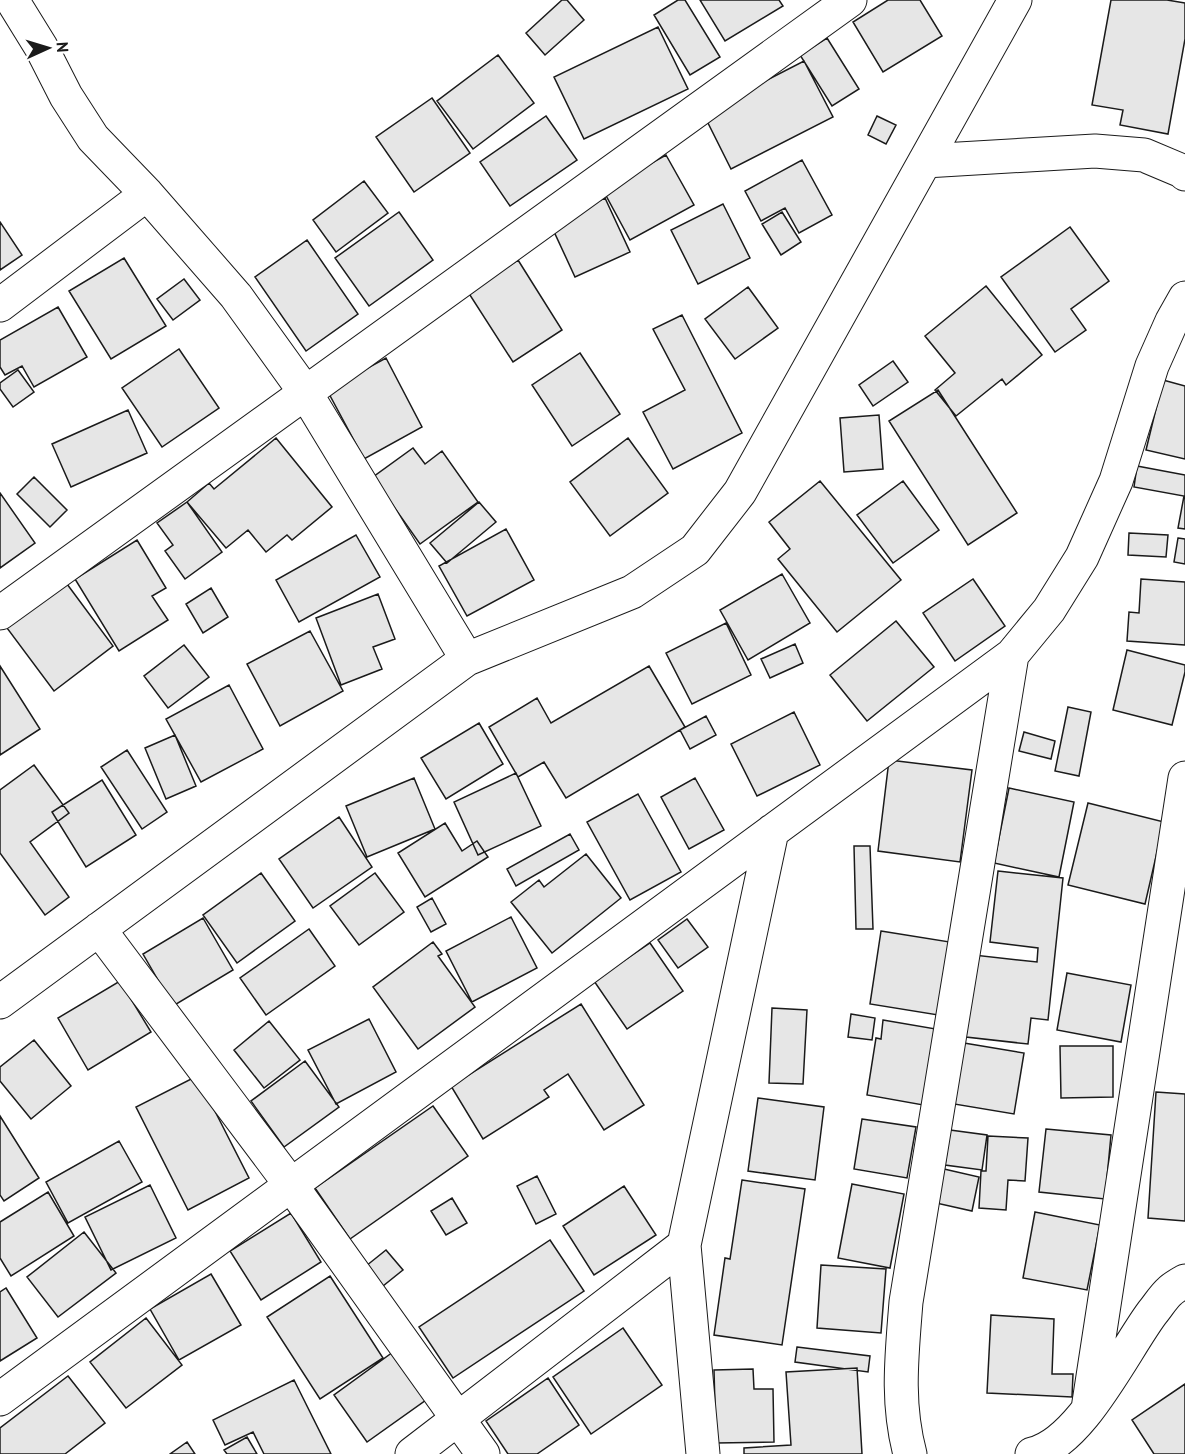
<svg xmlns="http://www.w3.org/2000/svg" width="1185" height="1454" font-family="'PT Sans',sans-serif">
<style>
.building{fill:#e6e6e6;stroke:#1a1a1a;stroke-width:1.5}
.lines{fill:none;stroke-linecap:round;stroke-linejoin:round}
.minor-casing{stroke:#1a1a1a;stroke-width:35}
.minor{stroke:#fff;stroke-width:33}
</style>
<rect width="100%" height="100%" fill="#fff"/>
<path class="building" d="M562,0H567L584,20L545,55L526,33Z
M678,0H685L720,57L690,75L654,15Z
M700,0H779L783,6L725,41Z
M888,0H920L942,36L883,72L853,22Z
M1111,0H1167L1185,3V39L1168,134L1120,125L1123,110L1092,105Z
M658,27L688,89L584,139L554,77Z
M827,38L859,89L832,106L800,55Z
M498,55L534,103L473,149L437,101Z
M804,61L833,117L731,169L703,113Z
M432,98L470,153L414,192L376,137Z
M546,116L577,160L510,206L480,162Z
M877,116L896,125L886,144L868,135Z
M666,155L694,205L630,240L603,190Z
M802,160L832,215L799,233L785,208L761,221L745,191Z
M364,181L388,213L336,252L313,220Z
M605,198L630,252L575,277L550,223Z
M723,204L750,258L698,284L671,230Z
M399,212L433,260L369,306L335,258Z
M782,212L801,242L781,255L762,224Z
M0,222L22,255L0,270Z
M1070,227L1109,281L1071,309L1086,330L1055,352L1001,277Z
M307,240L358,314L306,351L255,277Z
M124,258L166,326L111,359L69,291Z
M518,260L562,330L513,362L468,292Z
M184,279L200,300L173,320L157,299Z
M986,286L1042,355L1006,385L1002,379L956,416L935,390L955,373L925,336Z
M748,287L778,328L735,359L705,319Z
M58,307L87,357L34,387L22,366L5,375L0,367V340Z
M682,315L742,433L673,469L643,412L685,390L653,329Z
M179,349L219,408L162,447L122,388Z
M580,353L620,414L572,446L532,385Z
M386,358L422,427L364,459L327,390Z
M893,361L908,382L873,406L859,385Z
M18,370L34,392L13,407L0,389V383Z
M1163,380L1185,386V459L1146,450Z
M938,390L1017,513L968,545L889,421Z
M128,410L147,453L71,487L52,444Z
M879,415L883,469L844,472L840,418Z
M276,438L332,507L292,540L287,535L266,552L248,530L226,548L187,502L209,483L214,489Z
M628,438L668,493L610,536L570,482Z
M413,448L425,464L442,451L478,502L420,544L373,477Z
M1137,466L1185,475V529L1178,528L1184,496L1134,487Z
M34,477L67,510L50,527L17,494Z
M820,481L901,580L837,632L778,559L790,549L769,522Z
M903,481L939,530L893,563L857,515Z
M0,493L35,543L0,568Z
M187,502L222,552L185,579L165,551L173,545L157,523Z
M479,502L496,522L447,563L430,543Z
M506,529L534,580L467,616L439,566Z
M1129,533L1168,535L1166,557L1128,555Z
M356,535L380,577L299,622L276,580Z
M1178,538L1185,539V564L1174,562Z
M137,540L166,588L152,596L168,620L119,651L75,579Z
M782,574L810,623L748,660L720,610Z
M973,579L1005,626L955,661L923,613Z
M1141,579L1185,582V645L1127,641L1129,612L1139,613Z
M67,584L113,646L54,691L7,628Z
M211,588L228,617L203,633L186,604Z
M378,594L395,639L373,647L382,669L341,685L316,618Z
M896,621L934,667L867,721L830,675Z
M726,623L751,675L692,704L666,653Z
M310,631L343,691L280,726L247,664Z
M795,644L803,663L770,678L761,659Z
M184,645L209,677L168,708L144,676Z
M1127,650L1185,665V672L1172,725L1113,710Z
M0,666L40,729L0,755Z
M649,666L685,727L566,798L544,762L518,777L489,727L537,698L551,723Z
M229,685L263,749L201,782L166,719Z
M1068,707L1091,712L1079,776L1055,771Z
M794,712L820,765L757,796L731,744Z
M706,716L716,735L690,749L680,730Z
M479,723L503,764L446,799L421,758Z
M1024,732L1055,741L1051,759L1019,751Z
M175,735L196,786L166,799L145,748Z
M127,750L167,812L142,829L101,767Z
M889,760L972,770L960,862L878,851Z
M34,765L69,813L30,842L69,897L45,915L0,853V790Z
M516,773L541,826L478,855L454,802Z
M414,778L435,829L367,857L346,806Z
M695,778L724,830L689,849L661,797Z
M102,780L136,835L86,867L52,812Z
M1009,788L1074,802L1059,877L994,863Z
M638,794L681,872L630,900L587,822Z
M1088,803L1164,822L1145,904L1068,885Z
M339,817L372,867L313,908L279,859Z
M445,823L462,851L477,841L488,857L425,897L398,853Z
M570,834L579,850L516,886L507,869Z
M854,846H870L873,929H856Z
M586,854L621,898L552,953L511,902L539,880L544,887Z
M998,871L1063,878L1048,1020L1031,1018L1028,1044L966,1037L974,955L1037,962L1038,948L990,942Z
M261,873L295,921L237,963L203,915Z
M375,873L404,912L359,945L330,906Z
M432,898L446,924L431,932L417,907Z
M511,917L537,968L472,1002L446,951Z
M203,918L233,970L173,1006L143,954Z
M687,919L708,947L678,968L658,940Z
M309,929L335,966L266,1015L240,978Z
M881,931L950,942L938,1015L870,1004Z
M433,942L442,954L438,956L475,1007L418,1049L373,987Z
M650,943L683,991L627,1029L594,981Z
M1067,973L1131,985L1121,1042L1057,1030Z
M120,981L151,1032L88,1070L58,1018Z
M581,1004L644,1105L604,1130L568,1074L544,1090L549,1097L483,1139L451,1086Z
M772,1008L807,1010L803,1084L769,1083Z
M851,1014L875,1018L872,1040L848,1037Z
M369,1019L396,1072L336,1104L308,1050Z
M883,1020L936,1029L923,1105L867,1095L876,1038L881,1039Z
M269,1021L300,1060L264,1088L234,1050Z
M34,1040L71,1086L31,1119L0,1081V1067Z
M964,1043L1024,1053L1014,1114L954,1104Z
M1060,1046H1113V1097L1061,1098Z
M305,1061L339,1107L284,1147L251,1101Z
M197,1076L249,1178L188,1210L136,1107Z
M1156,1092L1185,1094V1221L1148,1218Z
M758,1098L824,1107L815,1180L748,1171Z
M433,1106L468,1156L350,1239L315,1188Z
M0,1116L39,1178L4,1201L0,1195Z
M862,1119L916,1127L907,1178L854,1169Z
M1046,1129L1111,1135L1105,1199L1039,1192Z
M950,1130L987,1135L982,1170L945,1165Z
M988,1136L1028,1138L1025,1181L1008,1180L1006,1210L979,1208L981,1171H986Z
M119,1141L142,1182L68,1223L46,1182Z
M944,1169L979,1177L972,1211L936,1203Z
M537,1176L556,1214L536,1224L517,1186Z
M742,1180L805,1189L782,1345L714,1335L725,1258L730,1259Z
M852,1184L904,1194L890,1268L838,1258Z
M150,1185L176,1238L111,1270L85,1217Z
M624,1186L656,1235L594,1275L563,1226Z
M48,1192L74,1236L11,1276L0,1258V1222Z
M452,1198L467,1223L446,1235L431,1211Z
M1035,1212L1100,1225L1087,1290L1023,1278Z
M291,1213L321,1262L261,1300L230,1251Z
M84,1232L116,1273L58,1317L27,1277Z
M550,1240L584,1291L453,1378L419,1327Z
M386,1250L403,1270L378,1290L361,1270Z
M821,1265L886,1269L881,1333L817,1328Z
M211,1274L241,1325L179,1360L150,1309Z
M330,1276L383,1358L320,1399L267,1317Z
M6,1288L37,1338L0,1361V1292Z
M991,1315L1054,1319L1052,1374H1073L1072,1397L987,1393Z
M146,1318L182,1365L126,1408L90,1362Z
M623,1328L662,1385L591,1434L553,1377Z
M797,1347L870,1356L868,1372L795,1362Z
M393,1352L426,1400L367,1442L334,1395Z
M857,1368L862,1454H744V1448L791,1445L786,1372Z
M753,1369L754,1389H773L774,1442L716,1443L714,1370Z
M68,1376L105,1423L65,1454H0V1428Z
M548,1378L579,1425L537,1454H508L486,1421Z
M294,1380L331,1454H264L253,1432L225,1445L213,1420Z
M1185,1384V1454H1154L1132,1420Z
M247,1437L257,1454H227L224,1450Z
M187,1442L195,1454H170Z"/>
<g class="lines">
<g class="minor-casing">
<path id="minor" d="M12,0L41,47L66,96L93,138L147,194L236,296L305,392L467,659
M925,161L1095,151L1144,155L1182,171L1185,174
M0,305L147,194
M0,613L850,0
M1012,655L1049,610L1082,557L1116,481L1152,366L1172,321L1185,298
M99,929L291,1185L483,1454
M0,1002L467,659L632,592L695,550L740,492L1015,0
M684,1245L772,831
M0,1399L1012,655L906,1302C902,1354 896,1402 910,1454
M1088,1409L1185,778
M412,1454L684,1245L703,1454
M1032,1454C1081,1443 1123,1352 1152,1313C1158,1306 1163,1297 1170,1291C1174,1287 1180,1284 1185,1281"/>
</g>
<use href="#minor" class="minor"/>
</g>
<g transform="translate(48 48) rotate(86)" stroke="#ffffff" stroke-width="4.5" paint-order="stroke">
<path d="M0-4.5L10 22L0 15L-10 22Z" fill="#1a1a1a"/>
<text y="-9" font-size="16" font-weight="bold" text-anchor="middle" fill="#1a1a1a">N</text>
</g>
</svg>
